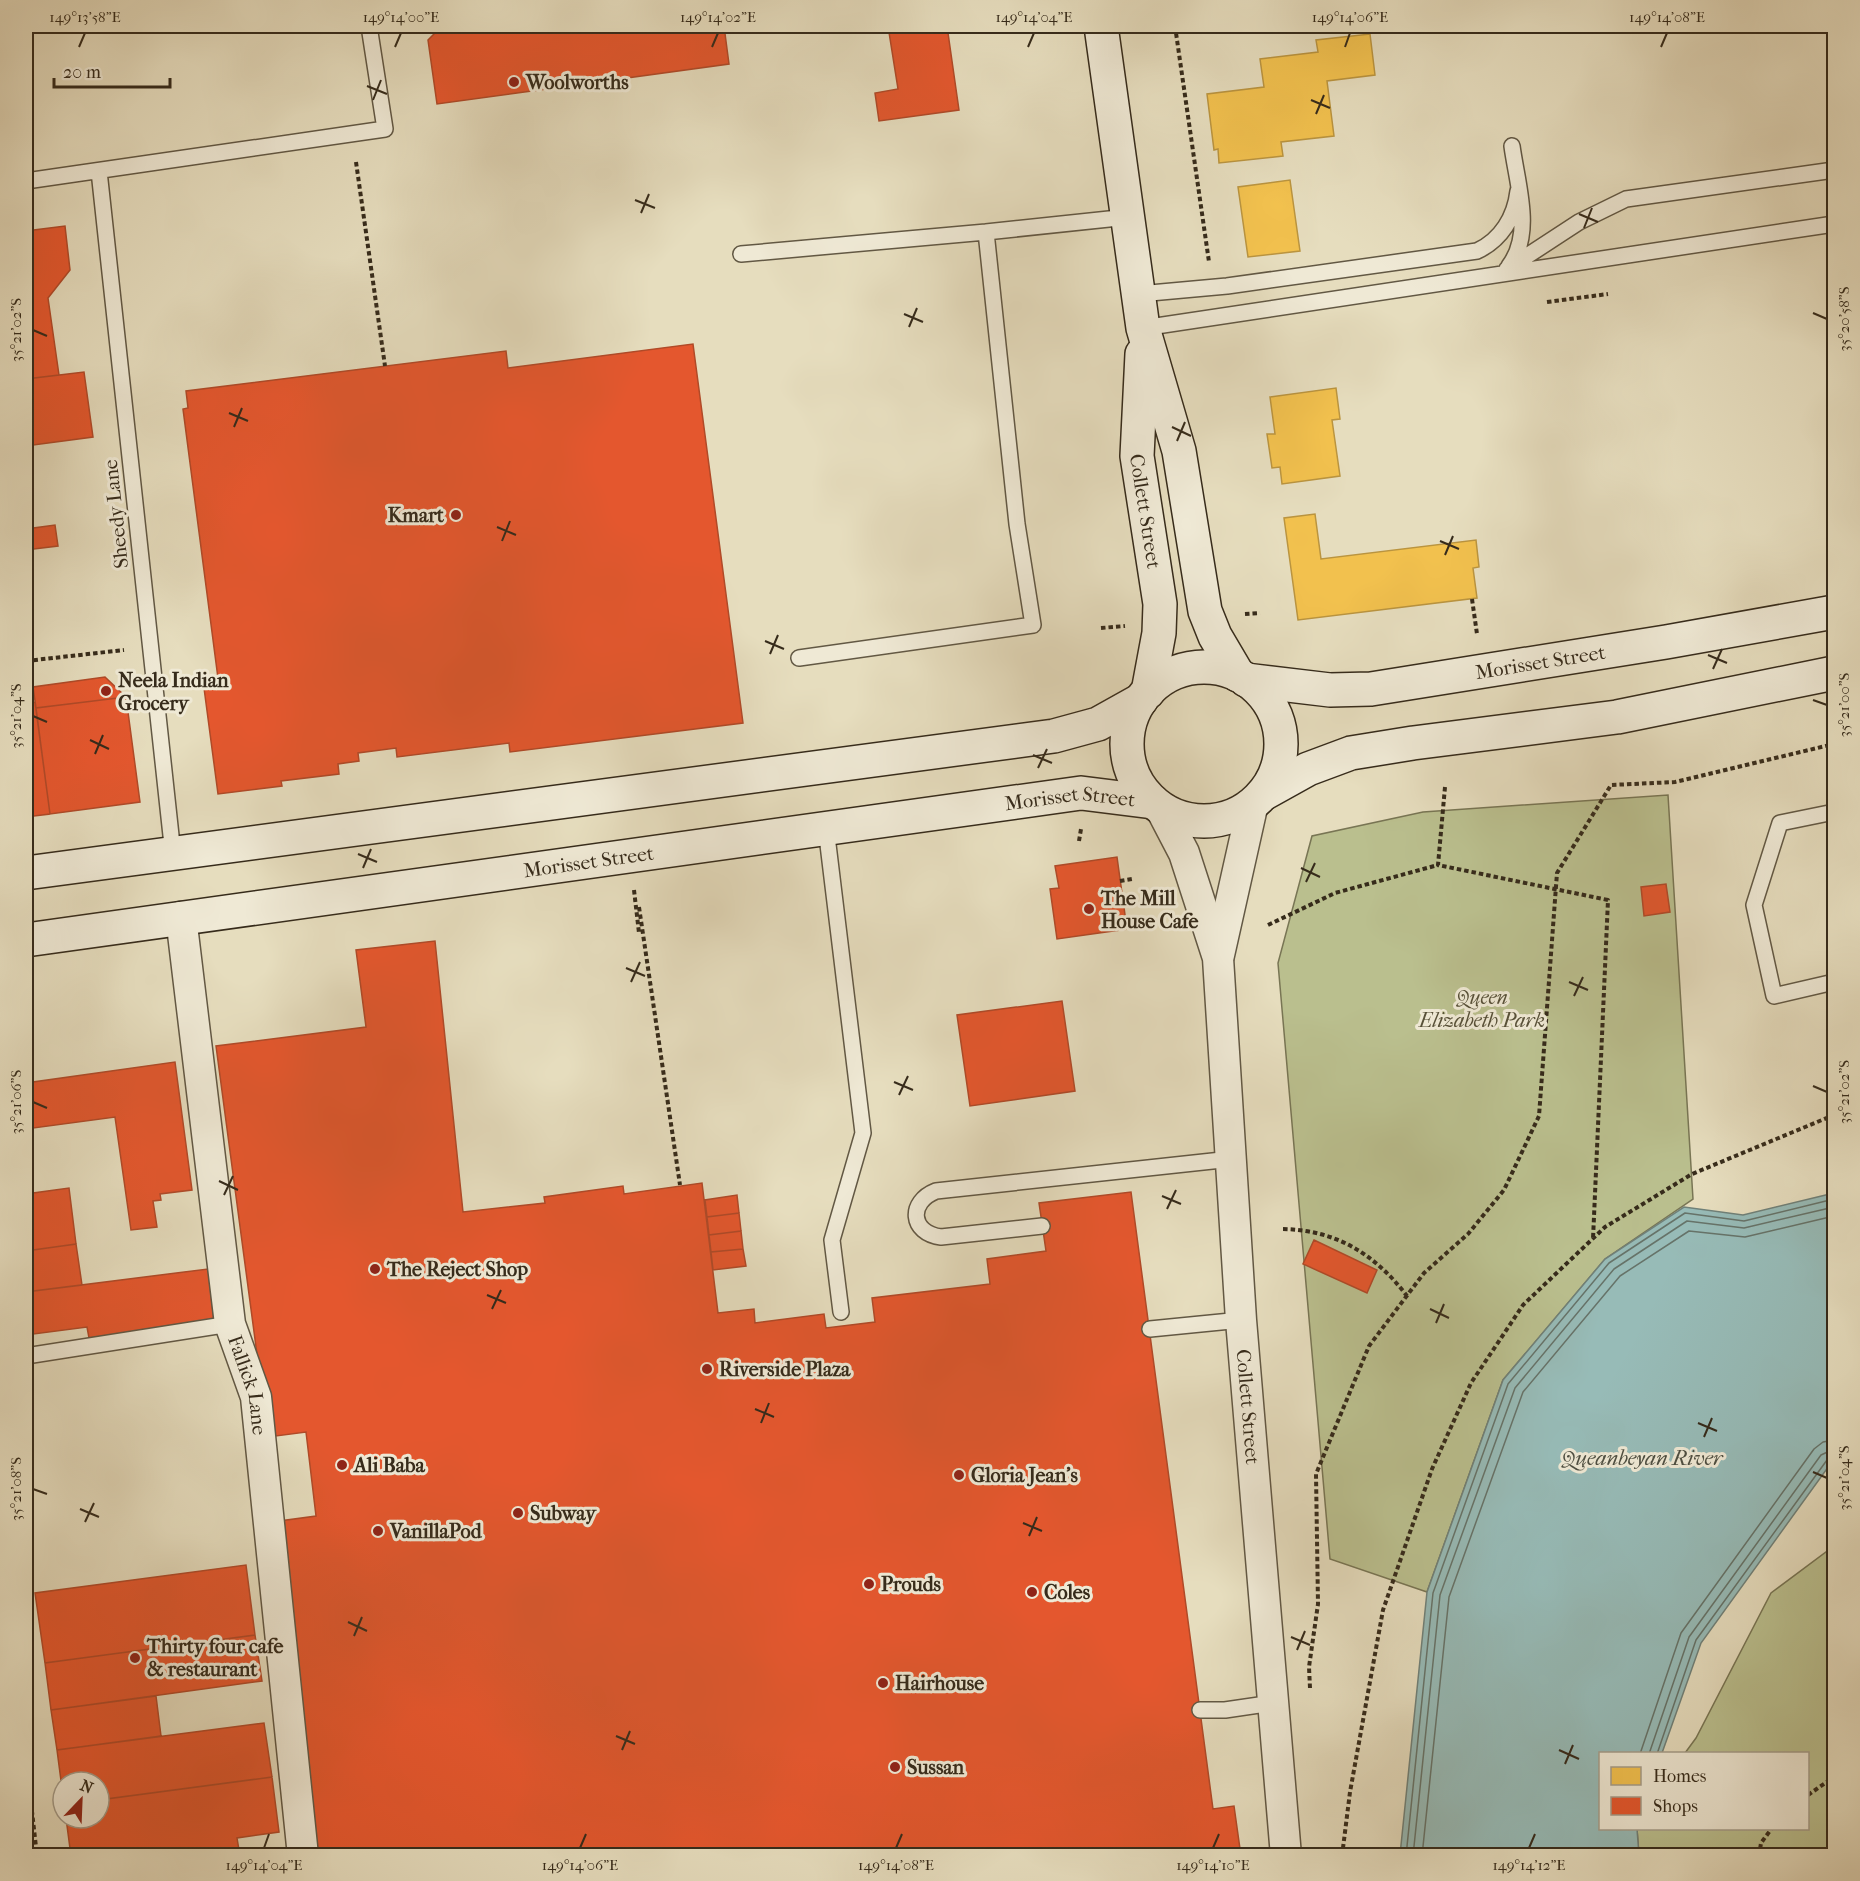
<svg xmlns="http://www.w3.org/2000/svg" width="1860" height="1881" font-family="'IM FELL French Canon',serif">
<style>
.green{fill:#babf8e;stroke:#787554;stroke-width:1.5}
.water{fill:#97bbb7;stroke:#708179;stroke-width:1.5}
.homes{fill:#f2c14e;stroke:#ba943f;stroke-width:1.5}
.shops{fill:#e4572e;stroke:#b04a28;stroke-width:1.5}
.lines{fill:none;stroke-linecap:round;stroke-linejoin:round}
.shore{stroke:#667369;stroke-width:1.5}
.lane-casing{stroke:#625844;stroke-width:18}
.street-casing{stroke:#625844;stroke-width:33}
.secondary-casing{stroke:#362b1b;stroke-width:36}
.path{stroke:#362b1b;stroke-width:4;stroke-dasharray:4.5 3;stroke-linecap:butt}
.lane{stroke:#efe9d5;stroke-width:15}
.street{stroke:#efe9d5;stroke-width:30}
.secondary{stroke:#efe9d5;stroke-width:33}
.ticks{fill:none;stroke:#362b1b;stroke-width:2}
.poi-dot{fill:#8f2418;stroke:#efe9d5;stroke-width:2}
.labels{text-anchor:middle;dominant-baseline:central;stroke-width:6;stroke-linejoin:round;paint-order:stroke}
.poi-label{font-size:20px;font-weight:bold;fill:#362b1b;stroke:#efe9d5;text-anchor:start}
.street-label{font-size:20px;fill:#362b1b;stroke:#efe9d5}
.park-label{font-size:20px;font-style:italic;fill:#575038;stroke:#efe9d5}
.water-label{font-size:21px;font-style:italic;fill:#4e4f42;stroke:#efe9d5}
.neatline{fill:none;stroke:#362b1b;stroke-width:2}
.ticks-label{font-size:15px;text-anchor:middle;fill:#362b1b}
</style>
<rect width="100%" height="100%" fill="#e6ddbe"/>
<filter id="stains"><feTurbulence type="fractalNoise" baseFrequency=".00333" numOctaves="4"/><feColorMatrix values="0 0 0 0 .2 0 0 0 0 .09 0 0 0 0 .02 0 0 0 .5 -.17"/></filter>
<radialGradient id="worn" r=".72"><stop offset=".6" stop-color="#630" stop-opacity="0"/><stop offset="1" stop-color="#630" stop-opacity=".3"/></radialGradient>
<path class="green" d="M1668,795L1693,1199L1605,1259L1503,1380L1427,1592L1330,1559L1278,963L1312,836L1423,812Z
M1834,1546V1855H1639L1637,1829L1808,1828V1754L1685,1753L1696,1738L1771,1593Z"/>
<path class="water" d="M1834,1193V1459L1701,1643L1662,1753L1600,1754V1828L1637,1829L1639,1855H1400L1427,1592L1503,1380L1605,1259L1684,1207L1743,1215Z"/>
<path class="homes" d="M1370,34L1375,75L1327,81L1334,136L1281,142L1283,156L1219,163L1218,149L1214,150L1207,94L1264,87L1260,59L1318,52L1316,40Z
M1290,180L1300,251L1248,257L1238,187Z
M1336,388L1340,419L1332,420L1340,476L1282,484L1280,467L1272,468L1267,434H1275L1270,397Z
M1315,514L1321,559L1476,540L1479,567L1473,568L1477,598L1298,620L1284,518Z"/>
<path class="shops" d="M438,26H724L729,64L437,104L428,40L438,30Z
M888,26H947L959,110L879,121L875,93L898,89Z
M65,226L70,270L48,298L59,375L26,379V231Z
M693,344L743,723L510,752L509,743L397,757L396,748L358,753L359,761L338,764L339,774L281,781L282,786L218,794L204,688L219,686L183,409L188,408L186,391L506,351L508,368Z
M84,372L93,437L26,446V379Z
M55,525L58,546L26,550V529Z
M105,677L126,697L36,708L33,687Z
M126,697L140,802L50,814L36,708Z
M35,702L50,814L26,817V704Z
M1117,857L1127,929L1057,939L1050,889L1059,888L1055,866Z
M1666,884L1670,912L1644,916L1641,887Z
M435,941L463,1212L545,1203L544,1197L623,1186L624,1194L702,1183L718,1313L754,1309L755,1323L824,1314L826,1328L875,1322L872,1298L990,1284L987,1259L1046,1251L1039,1203L1131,1192L1213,1809L1234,1806L1241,1856H316L272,1522L316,1516L306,1432L268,1437L216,1046L366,1027L356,950Z
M1062,1001L1075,1091L970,1106L957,1015Z
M175,1062L192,1190L160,1194L161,1200L153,1201L157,1227L131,1230L115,1117L26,1129V1083Z
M69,1188L76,1244L26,1251V1194Z
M737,1195L739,1213L707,1217L705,1200Z
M739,1213L741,1231L709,1235L707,1217Z
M741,1231L743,1249L711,1252L709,1235Z
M1314,1240L1377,1270L1367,1293L1303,1264Z
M76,1244L82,1285L26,1292V1251Z
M743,1249L746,1266L713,1270L711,1252Z
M208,1269L214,1321L89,1338L87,1327L26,1335V1292Z
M246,1565L255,1635L45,1663L35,1593Z
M255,1635L262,1681L51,1710L45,1663Z
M156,1696L161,1736L57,1750L51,1710Z
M264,1723L272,1777L99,1800V1782H63V1796L57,1750Z
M272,1777L279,1832L237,1838L240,1856H71L66,1818H99V1800Z"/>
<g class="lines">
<path class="shore" d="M1640,1754L1681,1633L1814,1449L1823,1442L1834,1440
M1649,1754L1689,1637L1821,1455L1834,1449
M1657,1754L1696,1640L1827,1460L1834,1457
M1406,1856L1433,1593L1508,1384L1609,1263L1685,1213L1744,1221L1834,1199
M1413,1856L1440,1595L1515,1388L1614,1269L1687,1221L1744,1228L1834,1207
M1422,1856L1449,1597L1523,1392L1620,1276L1689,1231L1745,1237L1834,1216"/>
<g class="lane-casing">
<path id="lane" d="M99,171L173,854
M26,181L385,129L369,26
M986,232L1128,217
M741,254L986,232L1017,524L1033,625L799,658
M1509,266C1534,233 1517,184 1512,146
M1507,269L1579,222L1626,199L1834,170
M1139,294L1227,286L1477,251C1501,240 1515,217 1518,191
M1143,328L1834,224
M1834,812L1780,823L1754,905L1774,996L1834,982
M826,828L863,1133L832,1240L841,1312
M1042,1226L941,1237C910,1233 908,1202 936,1191L1231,1159
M1150,1329L1241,1320
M26,1356L230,1324
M1200,1710H1225L1273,1703"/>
</g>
<g class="street-casing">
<g id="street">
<path id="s1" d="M1160,807L1184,853L1218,958L1241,1320L1286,1856"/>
<path id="s2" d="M181,917L230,1324L256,1397L303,1856"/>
<path d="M1219,955L1253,803"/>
</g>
</g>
<g class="secondary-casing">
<g id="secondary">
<path d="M1101,26L1143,328L1179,451L1205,611L1215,636L1238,675"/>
<path id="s3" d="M1142,354L1137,456L1160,604L1159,633L1148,692"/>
<circle cx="1204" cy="744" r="77"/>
<path id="s4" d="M1246,680L1330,690L1371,689L1666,642L1834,612"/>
<path d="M1263,794L1308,769L1351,753L1413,743L1617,717L1834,673"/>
<path d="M26,873L1054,736L1098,724L1141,700"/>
<path id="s5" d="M26,940L1081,793L1153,802"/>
</g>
</g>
<path class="path" d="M1175,26L1209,262
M356,162L385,366
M1547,302L1608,294
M1472,599L1477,634
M1245,614L1260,613
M1101,628L1125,626
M26,661L124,650
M1445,787L1438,865L1608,900L1593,1239
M1079,841L1081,829
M1120,881L1132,879
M634,890L639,933
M639,907L680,1185
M1268,925L1335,893L1438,865
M1283,1229C1336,1230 1375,1254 1407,1296
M1310,1688L1309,1667L1318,1604L1316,1474L1369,1346L1424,1273L1468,1234L1504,1190L1539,1116L1557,873L1611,785L1675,782L1834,744
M26,1758L37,1856
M1808,1795L1834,1777
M1342,1856L1350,1792L1383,1610L1432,1469L1471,1383L1523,1305L1605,1227L1692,1174L1834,1115
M1759,1856L1761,1843L1772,1828"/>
<use href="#lane" class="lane"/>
<use href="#street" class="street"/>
<use href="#secondary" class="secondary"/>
</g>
<path class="ticks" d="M79,47L85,33M395,47L401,33M712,47L718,33M1028,47L1034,33M1345,47L1350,33M1661,47L1667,33M367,86L387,94M373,100L381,80M1311,100L1330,108M1316,114L1324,95M635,200L655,208M641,213L649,194M1579,214L1598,222M1584,228L1592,208M1813,313L1827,319M904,314L923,322M909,327L917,308M33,330L47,336M229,413L248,421M234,427L242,408M1172,427L1191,436M1177,441L1185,422M497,527L516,535M502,541L510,521M1440,541L1459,549M1445,555L1453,536M765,641L784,649M770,654L778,635M1708,655L1727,663M1713,669L1722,649M1813,700L1827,705M33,716L47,722M90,740L109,749M95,754L103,735M1033,755L1052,763M1038,768L1047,749M358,854L377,862M363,868L371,849M1301,868L1320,877M1306,882L1315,863M626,968L645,976M631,982L640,962M1569,982L1588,990M1574,996L1583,977M894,1082L913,1090M1813,1086L1827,1092M899,1095L908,1076M33,1102L47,1108M219,1181L238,1190M224,1195L233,1176M1162,1196L1181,1204M1167,1209L1176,1190M487,1295L506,1303M492,1309L501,1290M1430,1309L1449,1318M1436,1323L1444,1304M755,1409L774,1417M761,1423L769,1403M1698,1423L1717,1431M1704,1437L1712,1418M1813,1472L1827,1478M33,1489L47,1494M80,1509L99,1517M85,1522L94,1503M1023,1523L1042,1531M1029,1536L1037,1517M348,1622L367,1631M354,1636L362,1617M1291,1637L1310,1645M1297,1650L1305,1631M616,1736L635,1744M622,1750L630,1731M1559,1750L1579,1759M1565,1764L1573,1745M264,1848L269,1834M580,1848L586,1834M896,1848L902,1834M1213,1848L1219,1834M1529,1848L1535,1834"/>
<g class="poi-dot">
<circle cx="514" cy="82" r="6"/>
<circle cx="456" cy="515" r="6"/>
<circle cx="106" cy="691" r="6"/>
<circle cx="1089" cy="909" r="6"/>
<circle cx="375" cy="1269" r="6"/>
<circle cx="707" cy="1369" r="6"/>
<circle cx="342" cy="1465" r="6"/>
<circle cx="959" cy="1475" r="6"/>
<circle cx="518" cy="1513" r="6"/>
<circle cx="378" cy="1531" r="6"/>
<circle cx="869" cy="1584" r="6"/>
<circle cx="1032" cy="1592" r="6"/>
<circle cx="135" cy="1658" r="6"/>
<circle cx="883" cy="1683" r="6"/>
<circle cx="895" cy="1767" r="6"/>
</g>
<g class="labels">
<g class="poi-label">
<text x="526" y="82">Woolworths</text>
<text x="444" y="515" text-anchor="end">Kmart</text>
<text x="118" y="680">Neela Indian<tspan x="118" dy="23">Grocery</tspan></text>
<text x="1101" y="898">The Mill<tspan x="1101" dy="23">House Cafe</tspan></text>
<text x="387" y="1269">The Reject Shop</text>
<text x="719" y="1369">Riverside Plaza</text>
<text x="354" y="1465">Ali Baba</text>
<text x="971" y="1475">Gloria Jean's</text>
<text x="530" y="1513">Subway</text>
<text x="390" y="1531">VanillaPod</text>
<text x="881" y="1584">Prouds</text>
<text x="1044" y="1592">Coles</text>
<text x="147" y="1646">Thirty four cafe<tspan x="147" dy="23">&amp; restaurant</tspan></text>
<text x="895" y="1683">Hairhouse</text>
<text x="907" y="1767">Sussan</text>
</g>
<g class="street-label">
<text stroke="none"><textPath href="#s3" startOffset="158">Collett Street</textPath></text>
<text transform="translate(116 514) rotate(-96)">Sheedy Lane</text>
<text stroke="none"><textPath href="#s4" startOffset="297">Morisset Street</textPath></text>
<text stroke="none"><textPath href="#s5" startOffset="1054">Morisset Street</textPath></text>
<text stroke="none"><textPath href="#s5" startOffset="568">Morisset Street</textPath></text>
<text stroke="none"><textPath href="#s2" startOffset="474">Fallick Lane</textPath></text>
<text stroke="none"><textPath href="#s1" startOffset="612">Collett Street</textPath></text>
</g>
<g class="park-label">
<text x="1482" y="997">Queen<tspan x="1482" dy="23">Elizabeth Park</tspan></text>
</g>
<g class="water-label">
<text x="1642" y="1458">Queanbeyan River</text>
</g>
</g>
<rect width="1860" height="1881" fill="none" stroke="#e6ddbe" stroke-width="66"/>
<rect x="1599" y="1752" width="210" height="78" fill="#efe9d5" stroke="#a59d8b" stroke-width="1.5"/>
<rect x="1611" y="1767" width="30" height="18" fill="#f2c14e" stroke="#a59d8b" stroke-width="1.5"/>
<text x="1653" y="1782" font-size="18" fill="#362b1b">Homes</text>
<rect x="1611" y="1797" width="30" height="18" fill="#e4572e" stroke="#a59d8b" stroke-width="1.5"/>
<text x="1653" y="1812" font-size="18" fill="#362b1b">Shops</text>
<g transform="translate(81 1800) rotate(23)"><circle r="28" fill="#efe9d5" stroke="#a59d8b" stroke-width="1.5"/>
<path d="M0-4.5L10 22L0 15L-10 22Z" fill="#8f2418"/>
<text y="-9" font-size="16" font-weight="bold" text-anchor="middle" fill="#362b1b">N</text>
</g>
<path d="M54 78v9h116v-9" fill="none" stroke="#362b1b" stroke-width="3"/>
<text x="63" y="78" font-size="18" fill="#362b1b" stroke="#efe9d5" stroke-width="4.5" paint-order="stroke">20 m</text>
<rect x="33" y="33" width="1794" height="1815" class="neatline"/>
<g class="ticks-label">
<text x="85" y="22">149°13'58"E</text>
<text x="401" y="22">149°14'00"E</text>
<text x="718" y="22">149°14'02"E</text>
<text x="1034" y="22">149°14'04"E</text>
<text x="1350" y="22">149°14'06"E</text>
<text x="1667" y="22">149°14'08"E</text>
<text transform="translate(1844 319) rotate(-90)" y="5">35°20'58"S</text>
<text transform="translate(16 330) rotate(-90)" y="5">35°21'02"S</text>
<text transform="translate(1844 705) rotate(-90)" y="5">35°21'00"S</text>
<text transform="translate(16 716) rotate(-90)" y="5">35°21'04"S</text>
<text transform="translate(1844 1092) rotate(-90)" y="5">35°21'02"S</text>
<text transform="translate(16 1102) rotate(-90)" y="5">35°21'06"S</text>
<text transform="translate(1844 1478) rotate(-90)" y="5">35°21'04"S</text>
<text transform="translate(16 1489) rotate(-90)" y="5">35°21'08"S</text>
<text x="264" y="1870">149°14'04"E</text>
<text x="580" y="1870">149°14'06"E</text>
<text x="896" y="1870">149°14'08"E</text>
<text x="1213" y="1870">149°14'10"E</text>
<text x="1529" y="1870">149°14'12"E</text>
</g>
<rect width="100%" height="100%" filter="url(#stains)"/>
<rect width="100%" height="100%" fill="url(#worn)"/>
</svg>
